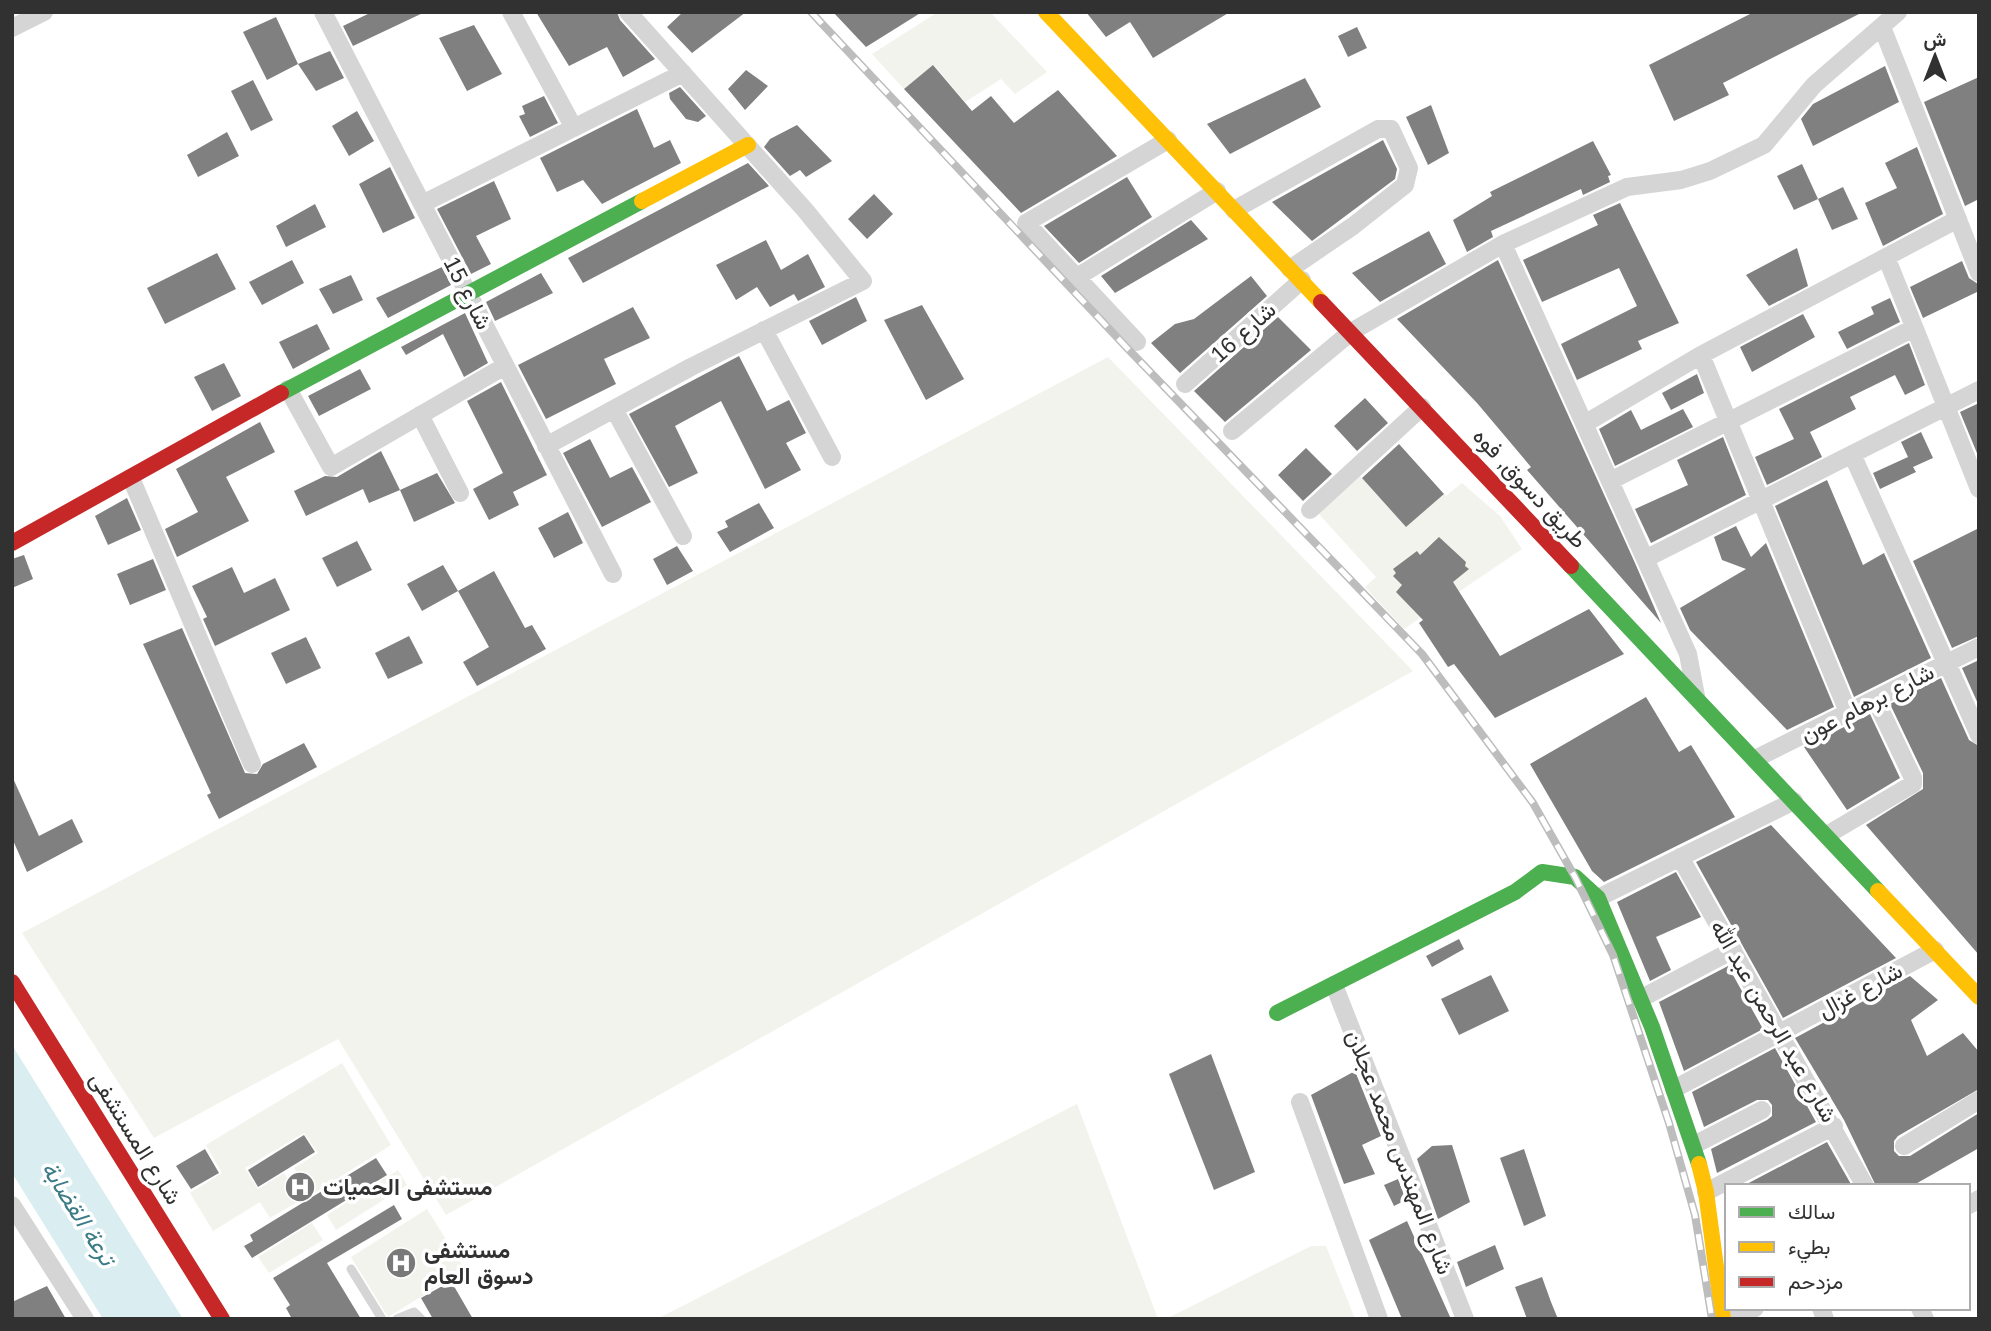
<svg xmlns="http://www.w3.org/2000/svg" width="1991" height="1331" font-family="Helvetica,Vazirmatn,sans-serif">
<style>
.green{fill:#f2f3ec}
.water{fill:#daeef1}
.building{fill:#808080}
.lines{fill:none;stroke-linecap:round;stroke-linejoin:round}
.lane{stroke:#d5d5d5;stroke-width:9}
.street{stroke:#d5d5d5;stroke-width:18}
.fast{stroke:#4caf50;stroke-width:16}
.slow{stroke:#ffc107;stroke-width:16}
.jam{stroke:#c62828;stroke-width:16}
.rail-casing{stroke:#bdbdbd;stroke-width:8}
.rail{stroke:#fff;stroke-width:5;stroke-dasharray:16;stroke-linecap:butt}
.labels{text-anchor:middle;dominant-baseline:central;stroke-width:7;stroke-linejoin:round;paint-order:stroke}
.street-label{font-size:23px;fill:#313131;stroke:#fff}
.poi-label{font-size:23px;font-weight:bold;fill:#313131;stroke:#fff;text-anchor:start}
.water-label{font-size:24px;font-style:italic;fill:#3a7b86;stroke:#fff}
</style>
<rect width="100%" height="100%" fill="#fff"/>
<path class="green" d="M938,12H990L1047,72L1015,94L1001,79L965,102L934,65L904,89L872,54Z
M1108,357L1413,671L446,1215L338,1039L154,1138L22,933Z
M1360,476L1406,527L1444,494L1446,496L1462,483L1500,516L1522,549L1404,629L1365,587L1376,577L1318,513Z
M342,1063L391,1145L311,1195L294,1168L318,1153L304,1133L245,1168L258,1189L284,1173L301,1200L270,1218L260,1202L213,1231L190,1193L222,1173L206,1145Z
M1077,1104L1158,1319H657Z
M398,1170L407,1185L336,1230L327,1215Z
M427,1209L465,1270L388,1317L351,1257Z
M312,1223L323,1240L269,1273L258,1257Z
M1311,1246H1326L1355,1319H1166Z"/>
<path class="water" d="M12,1045L183,1319H103L12,1173Z"/>
<path class="building" d="M372,12H425L353,46L343,26Z
M536,12H617L620,20L655,59L623,77L607,47L569,66Z
M683,12H746L692,53L667,27Z
M833,12H922L866,47Z
M1086,12H1230L1153,58L1130,22L1106,37Z
M1754,12H1863L1723,83L1729,95L1674,121L1649,65Z
M276,17L298,64L267,80L243,32Z
M474,25L502,74L467,91L439,38Z
M1357,27L1367,48L1348,57L1338,36Z
M330,51L344,78L316,91L298,64Z
M933,65L972,111L991,96L1014,123L1058,90L1117,156L1021,213L904,89Z
M1885,66L1899,102L1813,146L1801,119L1813,104Z
M746,70L768,86L745,110L728,89Z
M1979,77V199L1965,206L1924,102Z
M1305,78L1321,107L1230,154L1207,124Z
M253,80L273,120L251,131L231,91Z
M680,87L706,116L698,122L686,119L670,99L669,93Z
M544,96L558,123L530,137L519,116L525,114L522,106Z
M1431,105L1449,153L1428,165L1406,117Z
M637,109L654,148L670,140L681,163L602,204L583,180L557,192L540,158Z
M357,111L374,141L349,156L332,126Z
M797,125L832,161L806,177L800,170L790,176L764,147L770,139Z
M227,132L239,156L198,177L187,155Z
M1383,140L1397,169L1395,179L1312,241L1272,202Z
M1593,141L1611,175L1608,176L1610,182L1583,195L1581,189L1491,231L1493,237L1467,252L1453,220L1492,196L1490,192Z
M1917,147L1943,214L1883,246L1865,203L1897,188L1885,163Z
M748,163L769,186L583,283L568,258Z
M1802,164L1818,199L1794,210L1777,176Z
M390,167L415,218L383,233L359,184Z
M1127,177L1152,217L1079,263L1044,226Z
M494,181L511,219L476,236L491,264L471,274L437,209Z
M1843,187L1858,219L1832,230L1818,199Z
M874,194L893,214L867,239L848,219Z
M1620,203L1679,323L1638,341L1642,349L1577,380L1561,344L1637,306L1619,268L1542,302L1523,260L1598,225L1593,215Z
M315,204L326,227L286,247L276,226Z
M1191,220L1208,239L1115,293L1101,276Z
M1429,231L1446,264L1380,302L1352,273Z
M766,240L781,270L808,254L825,287L798,301L794,294L770,307L757,287L736,300L716,265Z
M1797,248L1808,286L1769,306L1746,275Z
M217,253L236,289L165,324L147,288Z
M292,260L304,283L262,305L249,282Z
M1498,260L1635,563L1661,623L1527,470L1531,467L1477,403L1397,319Z
M1962,261L1969,278L1978,284L1979,291L1923,318L1910,287Z
M442,267L451,285L388,318L376,298Z
M541,273L553,293L495,321L486,302Z
M351,275L363,300L333,314L319,289Z
M1251,276L1267,296L1180,373L1151,343L1175,324L1194,319Z
M856,297L867,321L822,345L809,321Z
M1890,298L1900,322L1847,349L1838,332L1874,314L1871,307Z
M922,305L964,379L926,400L884,320Z
M633,307L650,338L604,359L616,384L546,419L518,365Z
M465,313L488,363L464,377L443,334L406,355L401,347Z
M1803,314L1815,337L1752,372L1740,347Z
M1278,317L1311,350L1225,422L1194,391Z
M317,324L330,349L293,369L279,342Z
M1909,343L1925,385L1905,395L1895,375L1850,397L1856,409L1810,432L1822,457L1767,485L1755,457L1794,439L1779,409Z
M739,356L767,411L789,400L806,433L786,443L801,470L765,489L721,401L675,426L698,473L669,487L629,414Z
M224,363L241,396L212,411L194,377Z
M360,369L371,389L319,416L308,396Z
M1697,374L1704,393L1671,410L1662,393Z
M501,382L547,475L513,492L519,505L489,520L473,489L503,473L467,401Z
M1365,398L1388,423L1357,451L1334,426Z
M1979,403V458L1960,412Z
M1683,409L1693,427L1615,466L1599,429L1631,410L1641,430Z
M260,422L275,452L226,477L249,521L177,557L165,529L198,512L176,469Z
M1921,432L1933,458L1913,467L1916,472L1880,489L1873,473L1908,457L1901,442Z
M1723,437L1746,495L1651,543L1635,509L1688,485L1677,460Z
M590,439L610,478L632,467L651,502L602,527L563,453Z
M1399,444L1444,494L1406,527L1362,478Z
M1306,448L1332,474L1303,501L1278,475Z
M381,451L400,490L369,503L363,489L306,516L294,491L325,476L337,477Z
M437,473L455,503L414,522L400,490Z
M1827,480L1863,565L1884,553L1931,658L1854,697L1775,506Z
M127,498L141,530L108,545L95,516Z
M759,503L774,528L730,552L717,532L728,527L725,521Z
M568,512L583,543L554,558L538,528Z
M1736,526L1751,557L1766,543L1834,707L1787,730L1690,630L1680,608L1746,569L1722,560L1714,537Z
M1979,528V636L1952,648L1913,561Z
M1439,537L1466,562L1465,566L1469,569L1453,582L1500,656L1589,609L1624,654L1495,718L1454,664L1448,667L1419,623L1423,620L1396,592L1402,585L1393,576L1396,573L1393,569L1417,551L1420,555Z
M357,541L372,570L337,587L322,558Z
M677,546L693,571L667,585L653,559Z
M24,555L33,579L12,588V559Z
M153,559L166,590L130,605L117,574Z
M443,565L458,591L422,611L407,584Z
M232,567L244,593L275,578L290,610L215,646L203,619L207,617L192,586Z
M494,571L525,628L532,625L546,649L477,686L463,662L489,647L458,591Z
M182,628L245,773L257,774L263,764L304,743L317,767L219,819L207,795L211,793L143,644Z
M409,636L423,663L388,679L375,653Z
M306,637L321,668L286,684L271,653Z
M1979,660V706L1962,668Z
M1941,678L1969,740L1979,746V955L1866,825L1923,789V773L1890,704Z
M1646,697L1679,752L1691,745L1735,817L1604,882L1592,871L1530,764Z
M1870,714L1900,778L1847,810L1804,747Z
M12,776L39,836L72,819L83,842L27,872L12,838Z
M1771,825L1896,958L1783,1018L1696,862Z
M1676,872L1701,917L1656,937L1671,970L1650,981L1617,902Z
M1459,939L1464,949L1432,967L1426,956Z
M1728,966L1763,1029L1684,1071L1659,1002Z
M1491,975L1509,1011L1459,1035L1441,999Z
M1910,976L1938,1000L1911,1020L1927,1056L1963,1033L1979,1052V1089L1898,1136L1894,1141V1151L1899,1156H1910L1979,1113V1148L1912,1186H1876L1844,1120L1795,1038Z
M1775,1048L1816,1122L1717,1173L1711,1149L1767,1120L1772,1116V1105L1768,1100H1757L1704,1127L1692,1092Z
M1211,1054L1255,1172L1214,1190L1169,1074Z
M1355,1071L1381,1136L1362,1145L1375,1174L1344,1184L1311,1095Z
M304,1135L315,1152L258,1187L248,1170Z
M1827,1142L1852,1186H1743Z
M1452,1145L1470,1202L1438,1219L1417,1159L1432,1146Z
M205,1149L219,1173L191,1189L176,1166Z
M1524,1149L1546,1216L1524,1226L1500,1158Z
M376,1158L387,1175L252,1258L244,1246L253,1241L250,1235Z
M1398,1179L1406,1200L1394,1206L1384,1185Z
M394,1205L402,1219L327,1263L361,1319H292L286,1308L290,1305L273,1278Z
M1407,1221L1451,1319H1402L1369,1240Z
M1495,1245L1504,1269L1466,1287L1457,1262Z
M1542,1277L1551,1302L1558,1319H1527L1515,1287Z
M451,1281L473,1319H433L421,1298Z
M47,1286L66,1319H12V1302Z"/>
<g class="lines">
<path class="lane" d="M351,1269L382,1319
M397,1319L414,1312L421,1319"/>
<path class="street" d="M323,12L613,574
M511,12L574,128
M1882,27L1979,273
M12,28L44,12
M422,204L683,73
M1234,210L1378,129H1391L1409,168L1405,185L1353,226L1290,269
M1503,244L1688,654L1696,696
M1887,259L1979,489
M1077,277L1217,191
M764,330L832,457
M1137,342L1026,223L1168,140
M1701,355L1848,712
M1185,384L1302,280
M288,389L331,467L505,366
M614,409L683,536
M420,415L460,493
M1586,423L1701,355L1958,219
M1232,431L1351,332L1503,244L1627,187L1681,180L1710,171L1764,145L1814,85L1898,12
M546,446L691,367L863,281L805,210L628,12
M1852,454L1946,663
M131,478L252,764
M1610,481L1914,328
M1310,510L1422,407
M1645,559L1979,390
M1947,663L1979,735
M1755,759L1979,647
M1827,835L1913,784V778L1875,699
M1680,857L1865,1186
M1598,898L1794,801
M1334,985L1465,1319
M1640,999L1733,950
M1674,1089L1935,950
M1300,1102L1379,1319
M1694,1145L1762,1110
M1904,1146L1979,1100
M1706,1192L1834,1126
M12,1205L85,1319
M1969,1205L1979,1199
M1821,1308L1825,1319
M1920,1308L1925,1319
M1734,1319L1755,1308"/>
<path class="fast" d="M281,393L642,201
M1571,566L1878,891
M1277,1013L1515,892L1542,872L1575,877L1598,898L1652,1027L1699,1164"/>
<path class="slow" d="M1046,12L1321,302
M642,201L748,145
M1878,891L1979,997
M1699,1164L1706,1192L1723,1319"/>
<path class="jam" d="M1321,302L1571,566
M12,543L281,393
M12,982L222,1319"/>
<g class="rail-casing">
<path id="rail" d="M811,12L1129,350L1422,654L1533,803L1575,877L1613,955L1669,1123L1695,1215L1712,1319"/>
</g>
<use href="#rail" class="rail"/>
</g>
<defs>
<g id="hospital-disc" transform="scale(1.575)"><circle r="9.5" fill="#797979" stroke="#fff"/><path d="M-5-5h3v3.5h4V-5h3V5h-3V1.5h-4V5h-3Z" fill="#fff"/></g>
</defs>
<g fill-rule="evenodd">
<use href="#hospital-disc" x="300" y="1187"/>
<use href="#hospital-disc" x="401" y="1263"/>
</g>
<g class="labels">
<g class="street-label">
<text transform="translate(468 293) rotate(63)">شارع 15</text>
<text transform="translate(1243 332) rotate(-42)">شارع 16</text>
<text transform="translate(1530 488) rotate(47)">طريق دسوق, فوه</text>
<text transform="translate(1867 703) rotate(-27)">شارع برهام عون</text>
<text transform="translate(1860 990) rotate(-28)">شارع غزال</text>
<text transform="translate(1774 1021) rotate(60)">شارع عبد الرحمن عبد الله</text>
<text transform="translate(136 1138) rotate(58)">شارع المستشفى</text>
<text transform="translate(1400 1152) rotate(69)">شارع المهندس محمد عجلان</text>
</g>
<g class="poi-label">
<text x="323" y="1187">مستشفى الحميات</text>
<text x="424" y="1250">مستشفى<tspan x="424" dy="26">دسوق العام</tspan></text>
</g>
<g class="water-label">
<text transform="translate(79 1213) rotate(58)">ترعة القضابة</text>
</g>
</g>
<rect width="1991" height="1331" fill="none" stroke="#313131" stroke-width="28"/>
<rect x="1725" y="1184" width="245" height="126" fill="#ffffff" stroke="#adadad" stroke-width="2"/>
<rect x="1739" y="1207" width="35" height="10" fill="#4caf50" stroke="#adadad" stroke-width="2"/>
<text x="1788" y="1219" font-size="21" fill="#313131">سالك</text>
<rect x="1739" y="1242" width="35" height="10" fill="#ffc107" stroke="#adadad" stroke-width="2"/>
<text x="1788" y="1254" font-size="21" fill="#313131">بطيء</text>
<rect x="1739" y="1277" width="35" height="10" fill="#c62828" stroke="#adadad" stroke-width="2"/>
<text x="1788" y="1289" font-size="21" fill="#313131">مزدحم</text>
<g transform="translate(1935 56)" stroke="#ffffff" stroke-width="5" paint-order="stroke">
<path d="M0-5L12 26L0 18L-12 26Z" fill="#313131"/>
<text y="-10" font-size="19" font-weight="bold" text-anchor="middle" fill="#313131">ش</text>
</g>
</svg>
